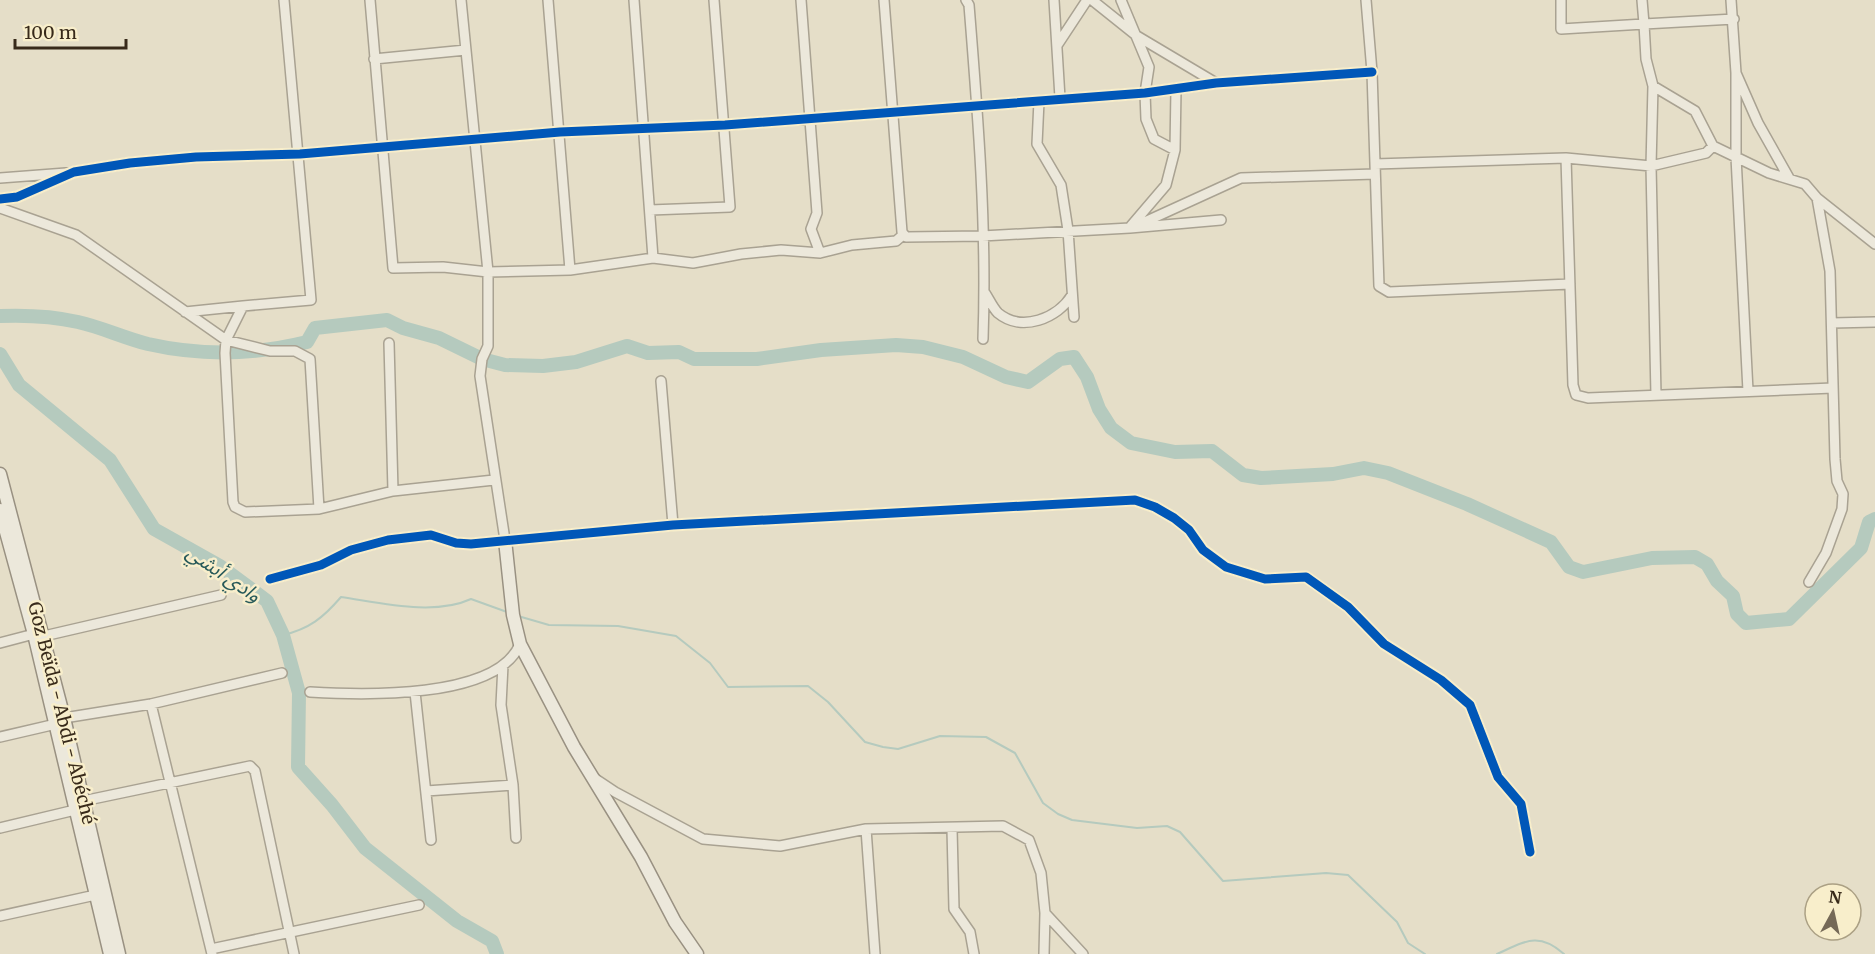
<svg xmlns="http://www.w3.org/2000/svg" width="1875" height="954" font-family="Merriweather,'Noto Sans Arabic',serif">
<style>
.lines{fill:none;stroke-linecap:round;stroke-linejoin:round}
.stream{stroke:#b5cabe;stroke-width:2}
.river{stroke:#b5cabe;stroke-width:14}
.street-casing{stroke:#a9a292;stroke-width:12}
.secondary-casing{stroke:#999182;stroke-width:15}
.street{stroke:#ece8db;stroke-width:9}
.secondary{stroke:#ece8db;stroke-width:12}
.cycleway-casing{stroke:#f8eecb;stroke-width:13}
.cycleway{stroke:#0057b8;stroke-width:9}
.labels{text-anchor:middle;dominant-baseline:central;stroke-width:5;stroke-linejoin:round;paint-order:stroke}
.street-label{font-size:18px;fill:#382a1a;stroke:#f8eecb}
.water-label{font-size:20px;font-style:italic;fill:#275959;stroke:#f8eecb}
</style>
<rect width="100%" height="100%" fill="#e5dec8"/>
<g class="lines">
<path class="stream" d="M518,616L549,625L618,626L676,636L710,663L728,687L808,686L828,702L865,742L883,747L898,749L940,736L986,737L1015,753L1043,803L1058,814L1072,820L1137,828L1167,826L1180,832L1223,881L1326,873L1348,875L1397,922L1408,943L1425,954
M283,635C309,629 323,618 341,597C382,603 434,616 471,599L507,612
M1497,954C1524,942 1538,931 1564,954"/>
<path class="river" d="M0,316C26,315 52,316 78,322C101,327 124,338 148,344C201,356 254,355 307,342L315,328L387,320L403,328L439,338L482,359L505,365L543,366L576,362L627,346L648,353L679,352L694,359H757L821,350L896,345L923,347L963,357L1006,377L1028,382L1060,359L1074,357L1087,377L1099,409L1111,428L1131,443L1175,452L1212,451L1243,475L1261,478L1333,474L1364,468L1388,473L1467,504L1551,542L1569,567L1583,572L1652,558L1695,557L1707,564L1717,581L1733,596L1737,614L1746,623L1789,619L1861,548L1869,522L1875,519
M0,354L19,385L110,460L154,529L220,566L267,601L283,635L299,693L298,767L332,805L365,848L457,921L492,941L497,954"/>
<g class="street-casing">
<path id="street" d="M284,0L311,300L243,306L226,340L225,353L233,502L235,507L245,512L319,509L393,491L494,480
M370,0L393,268L443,267L488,272L570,270L653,258L634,0
M461,0L488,272V346L482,359L480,376L505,540
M548,0L570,270
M801,0L817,213L811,229L820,253
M884,0L902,232L906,237L982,236L1130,228L1221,220
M966,0L969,5C978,116 987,228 983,339
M1054,0L1060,98
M1092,0L1137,36L1216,83
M1121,0L1149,67L1145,93L1146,119L1154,139L1175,150
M1366,0L1372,72L1379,286L1389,292L1570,284
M1561,0V29L1644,24L1646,59L1653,86L1695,111L1713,146L1769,173L1805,184L1817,198L1875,244
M1642,0L1644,24L1734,19
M1731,0L1736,73L1758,123L1789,178
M1058,44L1087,0
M374,59L466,50
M1736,73V157L1748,391
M1653,86L1651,166L1656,395
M1039,101L1037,144L1061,185L1068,230L1074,317
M1566,158L1573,385L1576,395L1588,398L1833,388
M1375,164L1566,158L1651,166L1706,153L1713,146
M0,178L66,173
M0,199L17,197L74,172L130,163L196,157L300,154L560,132L725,125L1145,93L1216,83L1372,72
M0,208L76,235L226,340L270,351H295L310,359L319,509
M650,210L730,207L714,0
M1138,225L1241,178L1375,174
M1131,226L1166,185L1175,150L1176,89
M653,258L693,263L741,254L781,250L820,253L852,245L896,241L903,235
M985,293C989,299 993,308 998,313C1022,333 1058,318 1072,295
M185,312L243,306
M1832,323L1875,322
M389,343L393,491
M661,381L673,525
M270,579L321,565L351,550L388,540L431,535L456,543L471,544L673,525L1135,500L1155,507L1174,518L1189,530L1203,550L1226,567L1265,579L1306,577L1348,607L1384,644L1441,680L1470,705L1498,777L1521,804L1530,852
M1809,582L1826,553L1842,509L1843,494L1837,481L1835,459L1830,271L1817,198
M44,636L221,595
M0,643L34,634
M503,665L501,705L513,785L516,838
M310,692C360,695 497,700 520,644
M415,692L431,840
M151,704L212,954
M64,718L151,704L282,673
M0,737L56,724
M594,778L615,792L703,839L780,846L866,829L1003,826L1029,840L1041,873L1045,913L1083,954
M426,791L513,785
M83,801L250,766L255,771L294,954
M0,828L75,810
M866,829L875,954
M952,829L954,909L970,932L974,954
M0,916L100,894
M211,949L419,905
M1044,954L1045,913"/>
</g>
<g class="secondary-casing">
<path id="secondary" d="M0,474L64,718L119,954
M0,510L34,634L110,954
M505,540L513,615L520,644L574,747L641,857L675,922L697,954"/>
</g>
<use href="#street" class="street"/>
<use href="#secondary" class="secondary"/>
<g class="cycleway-casing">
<path id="cycleway" d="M0,199L17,197L74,172L130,163L196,157L300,154L560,132L725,125L1145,93L1216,83L1372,72
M270,579L321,565L351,550L388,540L431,535L456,543L471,544L673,525L1135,500L1155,507L1174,518L1189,530L1203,550L1226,567L1265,579L1306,577L1348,607L1384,644L1441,680L1470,705L1498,777L1521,804L1530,852"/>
</g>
<use href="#cycleway" class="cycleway"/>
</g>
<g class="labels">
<g class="street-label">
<text transform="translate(62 713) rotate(76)">Goz Beïda - Abdi - Abéché</text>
</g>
<g class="water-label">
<text transform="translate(224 573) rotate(34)">وادي أبشي</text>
</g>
</g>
<g transform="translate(1833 912) rotate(8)"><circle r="28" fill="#f8eecb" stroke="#aba084" stroke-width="1.5"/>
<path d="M0-4.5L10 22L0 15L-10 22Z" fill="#756957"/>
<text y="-9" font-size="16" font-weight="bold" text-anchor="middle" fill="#382a1a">N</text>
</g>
<path d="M15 39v9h111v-9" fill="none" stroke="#382a1a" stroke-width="3"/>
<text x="24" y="39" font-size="18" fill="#382a1a" stroke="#f8eecb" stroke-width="4.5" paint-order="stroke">100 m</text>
</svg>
